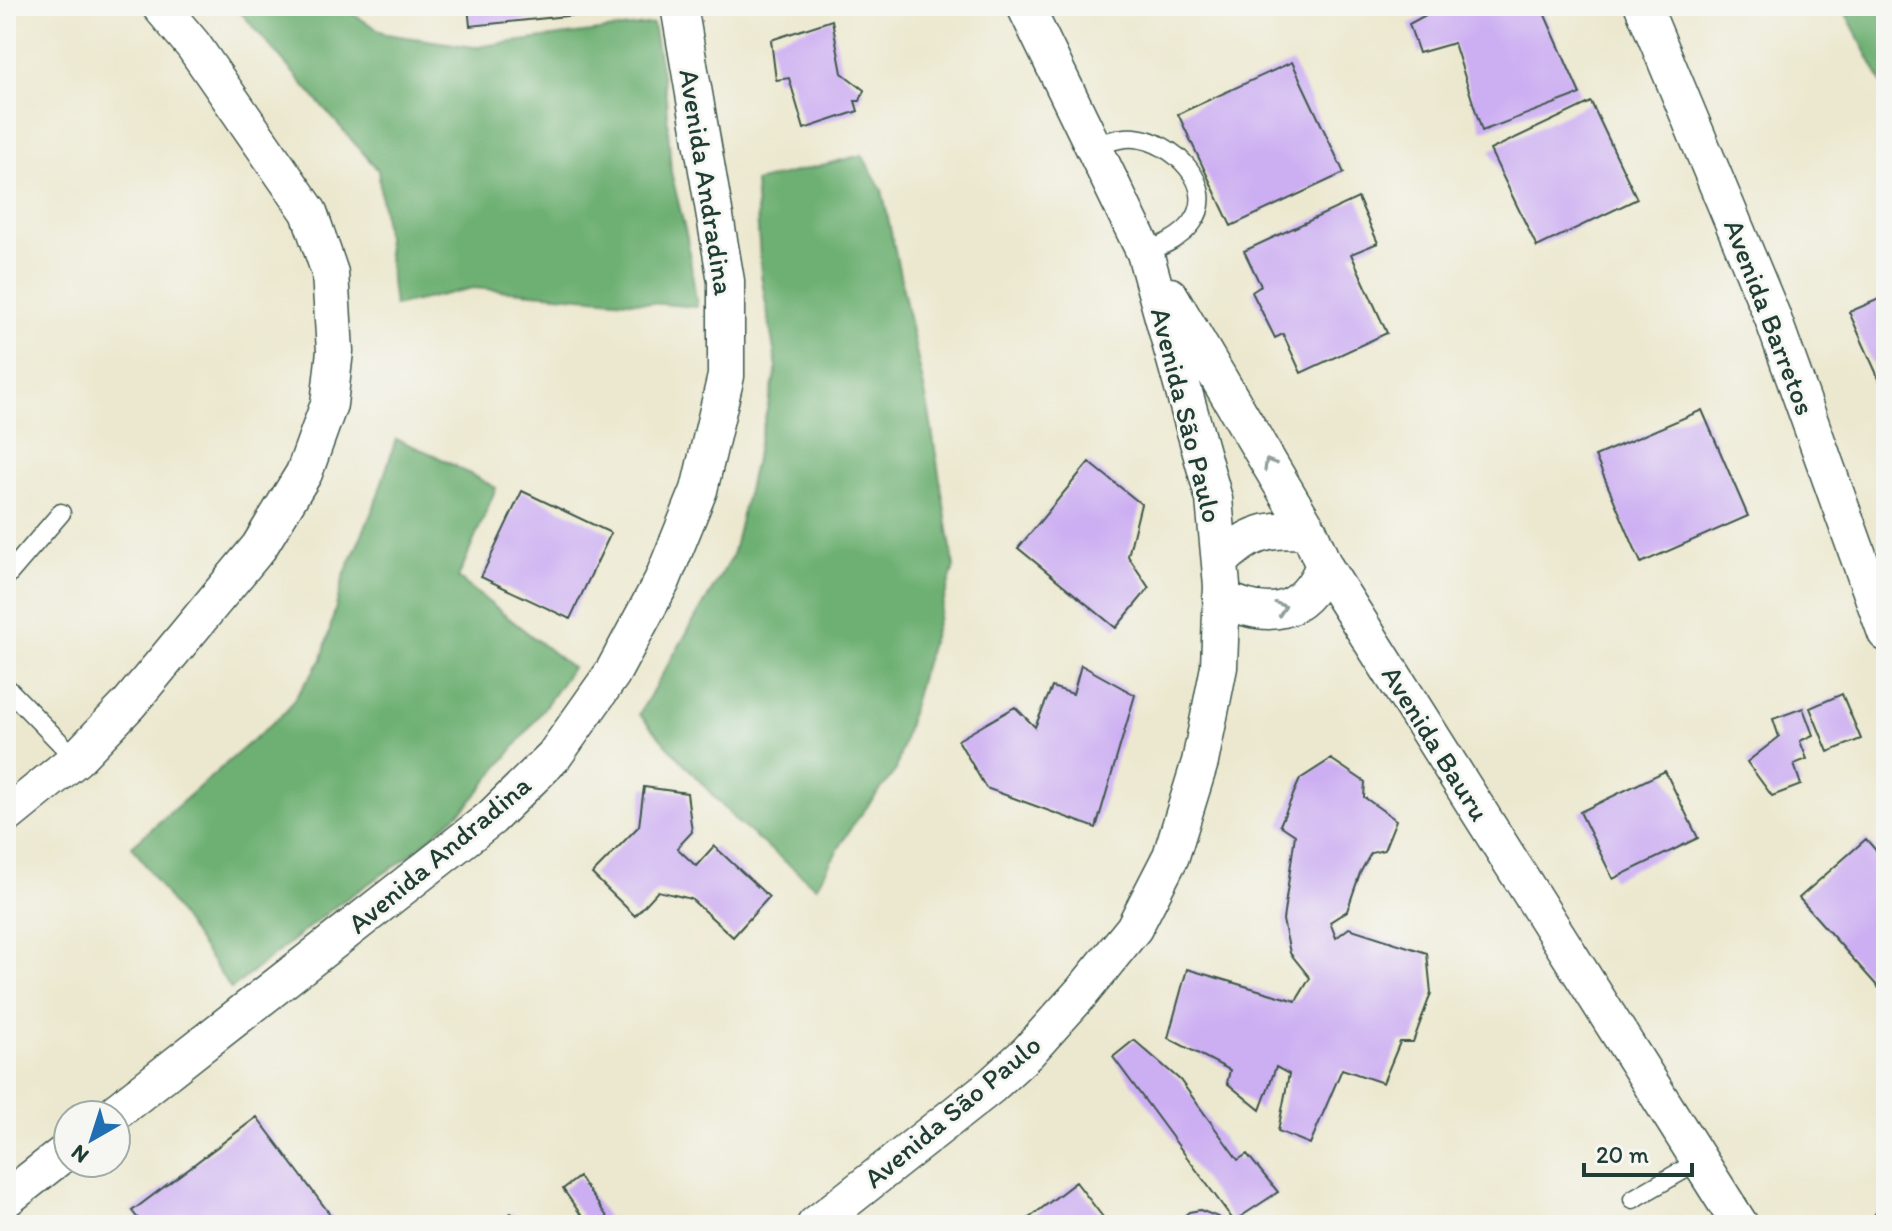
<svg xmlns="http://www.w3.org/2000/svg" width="1892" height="1231" font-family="Itim,sans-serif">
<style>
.forest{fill:#6eb073;stroke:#467654;stroke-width:2}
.building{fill:#ccaef2}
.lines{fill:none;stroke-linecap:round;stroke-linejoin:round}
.lane-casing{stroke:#3e574b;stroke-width:21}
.street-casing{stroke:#3e574b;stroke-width:39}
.lane{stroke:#fff;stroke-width:18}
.street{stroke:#fff;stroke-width:36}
.oneway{stroke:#8f9e9a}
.labels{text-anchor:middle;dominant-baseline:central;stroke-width:6;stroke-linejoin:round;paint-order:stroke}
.street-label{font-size:28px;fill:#1f3d34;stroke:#f6f6f2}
</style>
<rect width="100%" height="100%" fill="#f6f6f2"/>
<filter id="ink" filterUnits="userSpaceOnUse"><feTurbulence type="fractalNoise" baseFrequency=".0125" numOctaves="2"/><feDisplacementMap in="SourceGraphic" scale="16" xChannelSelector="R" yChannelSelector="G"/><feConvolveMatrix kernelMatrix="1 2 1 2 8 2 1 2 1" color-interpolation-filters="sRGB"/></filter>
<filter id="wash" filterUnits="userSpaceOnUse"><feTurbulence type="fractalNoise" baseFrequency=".006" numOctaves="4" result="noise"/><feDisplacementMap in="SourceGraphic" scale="32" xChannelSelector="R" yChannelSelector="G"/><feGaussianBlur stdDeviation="1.8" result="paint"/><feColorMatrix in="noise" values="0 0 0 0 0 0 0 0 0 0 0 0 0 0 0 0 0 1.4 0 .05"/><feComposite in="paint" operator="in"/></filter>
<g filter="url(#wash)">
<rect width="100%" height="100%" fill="#ece8cf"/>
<path class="forest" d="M235,6H339L386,34L474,47L653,24L666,97L671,172L687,238L697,307L473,288L394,306L378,170Z
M1842,6H1886V90Z
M862,155L882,190L929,412L954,567L918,686L896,770L852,826L816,887L737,822L639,714L732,556L777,368L761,275L755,182Z
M396,439L434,455L496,488L458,578L572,668L532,725L468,805L408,857L337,905L231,989L132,846L286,711L322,659L344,576L374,507Z"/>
<g id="blocks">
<path class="building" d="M468,6H613L614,11L470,26Z
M1442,6H1541L1580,94L1482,131L1454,43L1419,53L1409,24Z
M832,20L842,73L864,90L860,101H855L858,111L804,129L789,78L776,80L771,40Z
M1292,62L1344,173L1231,226L1178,114Z
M1591,102L1637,199L1537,247L1490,150Z
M1358,198L1378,243L1351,254L1387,333L1301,373L1283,334L1275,338L1252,292L1261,286L1244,251Z
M1886,296V386L1883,388L1849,312Z
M1702,410L1748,516L1641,563L1595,456Z
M1089,462L1141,504L1128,556L1149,588L1116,628L1018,548Z
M522,491L611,533L570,619L481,577Z
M1081,665L1135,695L1096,828L986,788L958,740L1015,707L1035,727L1052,687L1073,694Z
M1842,694L1861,739L1828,752L1810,708Z
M1803,708L1813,735L1800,741L1807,759L1794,764L1801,785L1772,796L1747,762L1779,737L1773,719Z
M1331,759L1365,782L1364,797L1396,820L1384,850L1371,853L1360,873L1347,911L1330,922L1336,938L1349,928L1427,953L1431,993L1413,1042H1400L1383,1083L1342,1069L1310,1144L1278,1131L1289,1074L1276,1067L1260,1110L1227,1083L1230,1070L1168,1038L1187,969L1296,1001L1310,978L1290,953L1283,920L1295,835L1280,825L1300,779Z
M1665,771L1698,838L1613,879L1580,812Z
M644,787L687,793L692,832L677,848L696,866L714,846L769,897L733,937L691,899L658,891L635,916L592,874L639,826Z
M1866,839L1886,862V996L1799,898Z
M1134,1040L1180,1080L1238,1160L1247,1154L1278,1192L1234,1221L1113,1057Z
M257,1117L338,1225H143L132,1211Z
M579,1177L613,1225H588L563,1189Z
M1076,1182L1109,1225H1020Z
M1886,1202V1225H1865Z
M1200,1210L1218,1217L1226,1225H1173L1189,1212Z
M511,1213L527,1225H496Z"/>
</g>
</g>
<g filter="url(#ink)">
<use href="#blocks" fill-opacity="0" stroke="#3e574b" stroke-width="2"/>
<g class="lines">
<g class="lane-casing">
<path id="lane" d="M1093,146C1105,143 1122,136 1135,138C1172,141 1220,186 1192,223C1181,238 1161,246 1145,253
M6,577L61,513
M6,687L76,759
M1633,1199L1699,1161"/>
</g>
<g class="street-casing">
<path id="street" d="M1643,6L1772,316L1886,633
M1170,296L1309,531L1324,566L1740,1225
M1220,562C1248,532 1270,528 1309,531
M1221,598C1268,620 1302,617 1324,566
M6,816L76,759L129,704L259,547L304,473L329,404L335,351L330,273L309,212L193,45L160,6
M112,1115L491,818L554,756L612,674L662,581L699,490L726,376V281L679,6
M6,1199L68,1150
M815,1225L991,1086L1028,1052L1082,992L1134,928L1171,856L1200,762L1219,667L1222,586L1214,499L1145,253L1025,6"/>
</g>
<use href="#lane" class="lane"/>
<use href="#street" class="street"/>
</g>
<defs><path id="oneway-chevron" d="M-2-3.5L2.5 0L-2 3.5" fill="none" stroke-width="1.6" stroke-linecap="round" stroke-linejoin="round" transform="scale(2)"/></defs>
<g class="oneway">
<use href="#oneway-chevron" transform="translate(1269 464) rotate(-121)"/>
<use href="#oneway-chevron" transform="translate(1281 608) rotate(-18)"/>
</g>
</g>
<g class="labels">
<g class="street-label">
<text transform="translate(707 182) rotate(81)">Avenida Andradina</text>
<text transform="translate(1770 317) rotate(69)">Avenida Barretos</text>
<text transform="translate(1187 415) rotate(76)">Avenida São Paulo</text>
<text transform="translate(1436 743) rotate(58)">Avenida Bauru</text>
<text transform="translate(439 854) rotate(-40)">Avenida Andradina</text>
<text transform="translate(952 1111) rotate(-40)">Avenida São Paulo</text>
</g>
</g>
<rect width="1892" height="1231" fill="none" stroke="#f6f6f2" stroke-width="32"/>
<g transform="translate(92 1139) rotate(219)"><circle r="38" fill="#f6f6f2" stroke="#a0aca6" stroke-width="2"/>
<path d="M0-6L14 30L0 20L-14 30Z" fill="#1f6fb2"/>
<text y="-12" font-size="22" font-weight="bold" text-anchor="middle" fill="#1f3d34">N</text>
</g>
<path d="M1584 1163v12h108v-12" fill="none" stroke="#1f3d34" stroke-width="4"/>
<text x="1596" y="1163" font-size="24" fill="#1f3d34" stroke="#f6f6f2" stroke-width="6" paint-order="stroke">20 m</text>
</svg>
